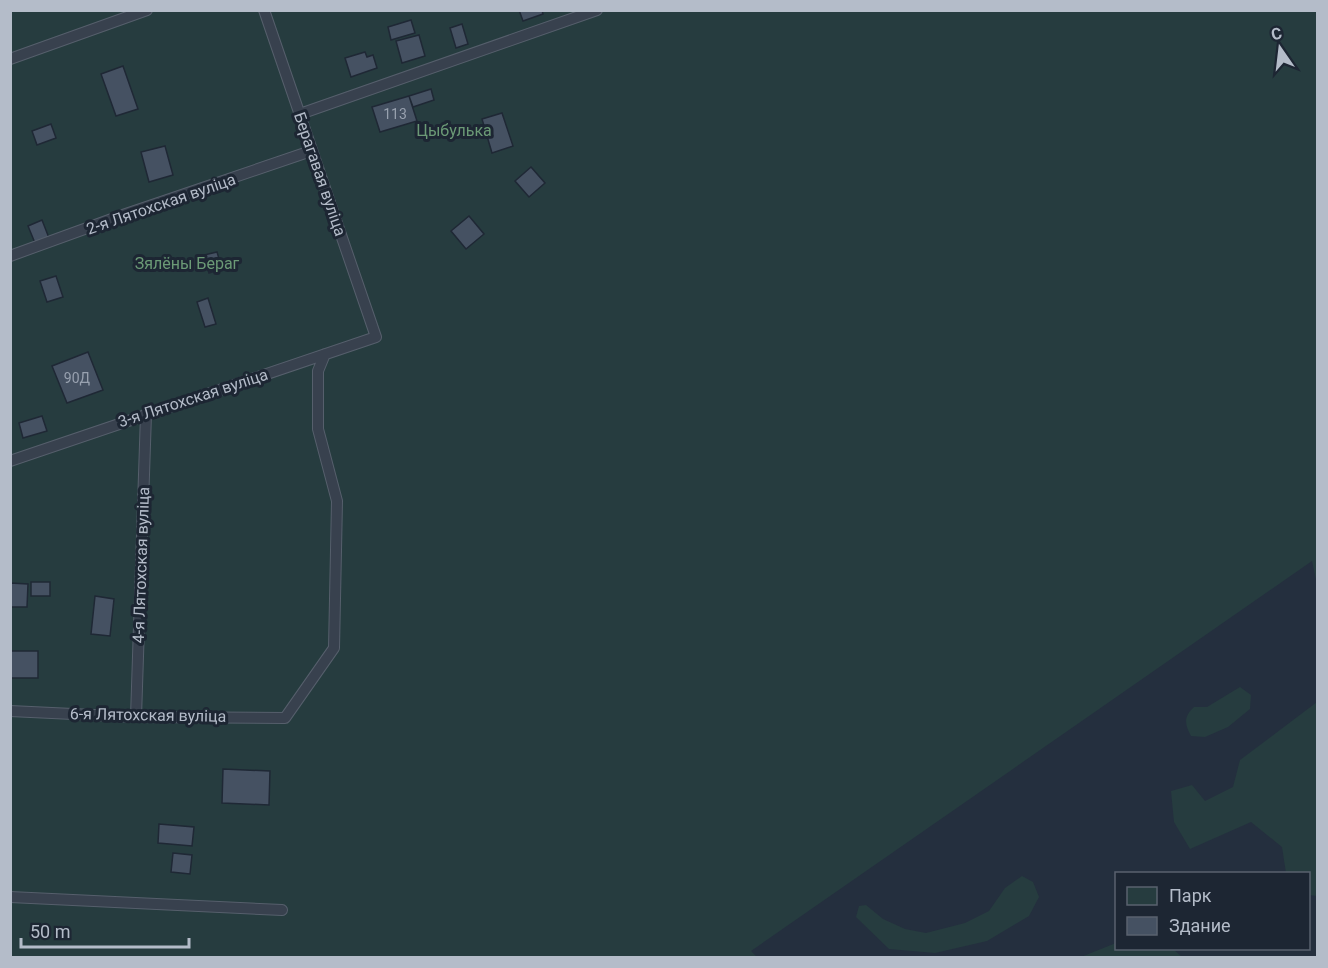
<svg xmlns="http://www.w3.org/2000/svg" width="1328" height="968" font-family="Roboto,sans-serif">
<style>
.green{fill:#263c3f}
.building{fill:#455162;stroke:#1f2835;stroke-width:1.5}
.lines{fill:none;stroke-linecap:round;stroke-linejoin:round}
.lane-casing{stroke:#565f6c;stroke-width:12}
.lane{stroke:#38414e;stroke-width:10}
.labels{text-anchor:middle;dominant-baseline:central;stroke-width:6;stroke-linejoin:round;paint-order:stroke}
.number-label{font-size:14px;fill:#98a1af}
.park-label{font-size:16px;fill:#6b9a76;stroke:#1d2633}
.street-label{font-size:16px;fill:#b4bcc9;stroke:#1d2633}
</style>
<rect width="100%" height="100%" fill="#242f3e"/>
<path class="green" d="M10,11H1317V584L1312,561L751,951L757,957H11Z
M1240,687L1251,695L1250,709L1228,727L1205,737L1191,736C1185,725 1183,717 1194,707H1207Z
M1317,702V896L1309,895L1308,874L1286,873L1282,847L1251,822L1190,849L1174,822L1171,791L1192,785L1205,801L1233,787L1240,760Z
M1022,876L1033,882L1039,897L1029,916L987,941L935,953L889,949L856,917L859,906L866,905L883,919L905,929L926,933L965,923L989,911L1005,888Z
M1116,943V948L1173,949L1182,957H1081Z"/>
<path class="building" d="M519,10H542L543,14L523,21Z
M411,20L415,33L391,40L388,27Z
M462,24L468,44L456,48L450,28Z
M419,35L425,56L402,63L396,41Z
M365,52L367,57L373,55L377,68L351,77L345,58Z
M123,66L138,109L116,116L101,74Z
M431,89L434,100L413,107L409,96Z
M409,96L417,121L380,132L372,107Z
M502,113L513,146L492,153L482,119Z
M51,124L56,138L37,145L32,131Z
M165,146L173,175L149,182L141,152Z
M531,167L545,183L529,197L515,181Z
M469,216L484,234L466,249L451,231Z
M42,220L49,238L35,243L28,226Z
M217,252L222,269L209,273L204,255Z
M56,276L63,297L47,302L40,281Z
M208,298L216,324L205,327L197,302Z
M88,352L103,390L67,403L52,366Z
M42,416L47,431L23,438L19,423Z
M31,582H50V596H31Z
M10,583L28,584L27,607H10Z
M95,596L114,599L110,636L91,634Z
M11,651H38V678H11Z
M223,769L270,771L269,805L222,803Z
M159,824L194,827L192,846L158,843Z
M173,853L192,855L190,874L171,872Z"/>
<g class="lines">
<g class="lane-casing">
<path id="lane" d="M10,59L147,10
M300,114L597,10
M10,256L123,215L311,151
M10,461L376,337L264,10
M10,711L136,717L285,718L334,648L337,501L318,429V371L325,354
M136,717L146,414
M10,897L282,910"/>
</g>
<use href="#lane" class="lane"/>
</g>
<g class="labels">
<g class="number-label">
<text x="395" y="114">113</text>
<text x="77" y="378">90Д</text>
</g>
<g class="park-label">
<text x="454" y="130">Цыбулька</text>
<text x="187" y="263">Зялёны Бераг</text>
</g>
<g class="street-label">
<text transform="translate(320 174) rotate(71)">Берагавая вуліца</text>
<text transform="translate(161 204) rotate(-19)">2-я Лятохская вуліца</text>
<text transform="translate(193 398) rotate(-18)">3-я Лятохская вуліца</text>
<text transform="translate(141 565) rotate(-88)">4-я Лятохская вуліца</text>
<text transform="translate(148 715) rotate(1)">6-я Лятохская вуліца</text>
</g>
</g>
<rect width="1328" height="968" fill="none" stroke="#b4bcc9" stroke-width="24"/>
<rect x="1115" y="872" width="195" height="78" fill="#1d2633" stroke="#59626f" stroke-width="1.5"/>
<rect x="1127" y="887" width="30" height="18" fill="#263c3f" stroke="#59626f" stroke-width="1.5"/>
<text x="1169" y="902" font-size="18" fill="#b4bcc9">Парк</text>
<rect x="1127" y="917" width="30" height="18" fill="#455162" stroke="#59626f" stroke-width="1.5"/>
<text x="1169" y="932" font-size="18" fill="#b4bcc9">Здание</text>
<g transform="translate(1280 48) rotate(346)" stroke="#1d2633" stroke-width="4.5" paint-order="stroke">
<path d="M0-4.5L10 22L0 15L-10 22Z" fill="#b4bcc9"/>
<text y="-9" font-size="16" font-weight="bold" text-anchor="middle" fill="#b4bcc9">С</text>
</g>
<path d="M21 938v9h168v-9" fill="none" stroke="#b4bcc9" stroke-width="3"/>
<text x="30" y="938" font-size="18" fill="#b4bcc9" stroke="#1d2633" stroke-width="4.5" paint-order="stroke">50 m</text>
</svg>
